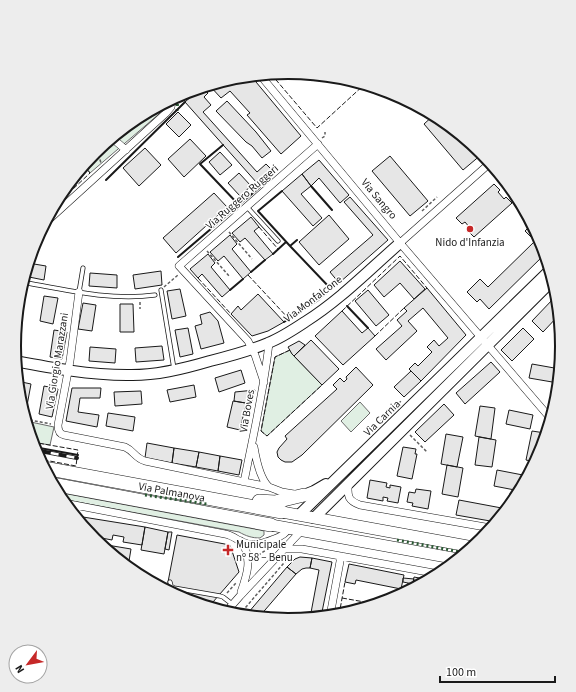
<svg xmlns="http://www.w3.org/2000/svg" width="576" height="692" font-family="'Source Sans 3',sans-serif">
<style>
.green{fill:#e0efe3;stroke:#6a6a6a}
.building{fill:#e6e6e6;stroke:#1a1a1a}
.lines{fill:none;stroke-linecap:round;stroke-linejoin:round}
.lane-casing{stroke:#1a1a1a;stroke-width:5}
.street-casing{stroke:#1a1a1a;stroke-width:8}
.secondary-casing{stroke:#1a1a1a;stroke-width:12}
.primary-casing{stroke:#1a1a1a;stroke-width:12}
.highway-casing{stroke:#1a1a1a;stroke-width:14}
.path{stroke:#5f5f5f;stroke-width:1.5;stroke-dasharray:3 2;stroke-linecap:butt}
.lane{stroke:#fff;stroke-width:3.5}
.street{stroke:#fff;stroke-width:7}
.secondary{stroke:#fff;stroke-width:10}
.primary{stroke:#fff;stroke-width:11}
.highway{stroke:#fff;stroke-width:13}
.rail-casing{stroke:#1a1a1a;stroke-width:4}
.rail{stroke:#fff;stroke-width:2.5;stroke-dasharray:8;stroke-linecap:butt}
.hedge{stroke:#2b5a34;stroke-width:3;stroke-dasharray:2 3;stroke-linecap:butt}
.fence{stroke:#1a1a1a;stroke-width:1;stroke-dasharray:5 2;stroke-linecap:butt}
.wall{stroke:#1a1a1a;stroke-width:2}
.poi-dot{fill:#c62828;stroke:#fff;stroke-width:1.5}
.labels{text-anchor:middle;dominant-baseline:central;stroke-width:3;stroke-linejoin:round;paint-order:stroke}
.street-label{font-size:11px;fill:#1a1a1a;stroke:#fff}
.poi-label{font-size:11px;fill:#1a1a1a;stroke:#fff}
.rim{fill:none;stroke:#1a1a1a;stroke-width:2}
</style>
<rect width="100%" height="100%" fill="#fff"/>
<path class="green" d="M170,100V102L166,108L90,173L84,165L94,152L136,118Z
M290,350L292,354L322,385L267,436L261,431L275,357Z
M360,402L370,413L351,432L341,421Z
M26,421L54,427L50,445L32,442Z
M57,492L260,530L264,531V535L260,538C252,538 246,536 239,532L61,499Z"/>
<path class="building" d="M251,76L301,136L281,154L247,115L250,113L230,91L221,98L209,85L235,77Z
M202,87L208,93L204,97L211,105L203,112L257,172L266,164L272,170L257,183L185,102Z
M227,101L256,132L271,151L262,158L252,146L246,142L216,111Z
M178,112L191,125L179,137L166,124Z
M434,115L440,118L477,148L482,154L463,170L424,124Z
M190,139L206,156L184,177L168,159Z
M145,148L161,165L139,186L123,168Z
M220,152L232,165L220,175L209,162Z
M390,156L428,201L410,216L372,171Z
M319,160L349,195L340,203L319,178L311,186L302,174Z
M239,173L251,186L240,196L228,183Z
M302,174L311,186L301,194L322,218L313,226L282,191Z
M494,184L500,190L498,192L504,199L506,197L512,203L474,237L468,231L470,228L465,222L462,224L456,218Z
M214,193L227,207L176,253L163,238Z
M350,197L388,240L339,283L330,272L373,235L344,202Z
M329,215L349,239L319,265L299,242Z
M251,217L259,227L254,231L273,254L265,260L245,238L240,242L232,233Z
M532,224L541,241L545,254L489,309L480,299L477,302L467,292L480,279L488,287L535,241L525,231Z
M230,235L237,244L232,249L251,272L243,279L224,256L218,261L210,252Z
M208,254L215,263L211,267L230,290L222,297L202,274L198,278L190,269Z
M400,261L425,289L414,299L400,283L384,297L374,285Z
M28,263L46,266L44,280L24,276Z
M161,271L162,285L135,289L133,275Z
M90,273L117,275V288L89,286Z
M427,288L466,335L421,381L409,369L415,363L418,366L432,352L427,347L434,340L439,346L448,338L423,308L408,321L417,331L386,360L376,349L402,326L397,320L407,311L404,308Z
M180,289L186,316L172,319L167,291Z
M368,290L389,315L376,326L355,301Z
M258,294L284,322L268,331L252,336L231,314L238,306L241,310Z
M44,296L58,298L53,324L40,321Z
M554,298L558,302L559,315L543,332L532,321Z
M83,303L96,305L92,331L78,329Z
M120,304H133L134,332H120Z
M342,311L362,333L368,328L375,336L343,365L315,336Z
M210,312L218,321L224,343L201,349L195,326L202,324L200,315Z
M16,322L21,323L16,351H14V346Z
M188,328L193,354L180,357L175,330Z
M523,328L534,339L512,361L501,350Z
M54,330L67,332L62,359L50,357Z
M311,340L339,369L322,385L294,356Z
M299,341L305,345L294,356L292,354L288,347Z
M162,346L164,360L136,362L135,348Z
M90,347L116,349L115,363L89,361Z
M491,362L500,372L465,404L456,393Z
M532,364L560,369L558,383L529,378Z
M356,367L373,385L302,455L292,462H285L281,460L278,457L277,452L279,448L287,439L285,436L337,389L333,385L340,378L344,382L347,379L346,377Z
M241,370L245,383L219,392L215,378Z
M411,371L421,381L404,397L394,387Z
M17,381L31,384L26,411H23L19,399Z
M194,385L196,397L170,402L167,390Z
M44,386L58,389L52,417L39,414Z
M72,388H101L100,398H80L78,412L99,415L97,427L66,421Z
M255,390L251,404L234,401L235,392Z
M141,391L142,404L115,406L114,392Z
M233,401L246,403L240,430L227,427Z
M444,404L454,415L425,442L415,432Z
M480,406L495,408L491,439L475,436Z
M509,410L533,415L530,429L506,424Z
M108,413L135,417L133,431L106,426Z
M532,431L545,433L541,451L535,462L526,460Z
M446,434L463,437L457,467L441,464Z
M479,437L496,440L492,467L475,465Z
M147,443L174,448L172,463L145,458Z
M403,447L416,449L415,454H417L412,479L397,476Z
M174,448L199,452L196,467L172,463Z
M199,452L220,456L218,471L196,467Z
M220,456L242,460L239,475L218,471Z
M447,465L463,468L458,497L442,494Z
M497,470L528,476L520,491L494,486Z
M370,480L387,483L386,487L390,488V485L401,487L398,503L387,501L388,498L383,497V501L367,498Z
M416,489L431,491L428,509L412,506L413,503L407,502L409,492L415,493Z
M459,500L507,509L496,522L456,515Z
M83,517L145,527L142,545L123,542L124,537L113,535L112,540L91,536L82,525Z
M145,527L168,532L164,554L141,550Z
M168,532H172L169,550L165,549Z
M177,535L230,545L239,572L213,602L169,592L168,582Z
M107,545L131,549L128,567L106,549Z
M300,557L312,558L310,568H306L302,569L296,574L287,567L295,559Z
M312,558L332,562L321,617L310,618L319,570L310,568Z
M349,564L404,575L401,589L356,580L355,584L345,582Z
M287,567L296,574L259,617L251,616L248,613Z
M414,577L430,580L412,589Z
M403,578L414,579L413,584L403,582Z"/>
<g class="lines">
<g class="lane-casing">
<path id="lane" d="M247,207L278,241
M22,282C66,290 111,301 155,295
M161,290L174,369
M79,292L83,268
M170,582L171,586L174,588L220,596L223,597L232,604
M182,597L211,604L219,610"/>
</g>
<g class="street-casing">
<path id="street" d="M260,75L400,243L551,419
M112,138L126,150
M43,225L166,113L171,107L173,98
M400,243L490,163
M79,292L70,361L58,425C58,430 59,434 64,435L125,447C134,451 135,458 145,461L269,487L282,492L294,494
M264,382L255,355L248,341L179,266L318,144
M254,447C256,459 260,479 269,487
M244,482C253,436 264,390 269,343
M348,484C348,496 347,500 360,505L491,528
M64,503L225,534C231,535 235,538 240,541C252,547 262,544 274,539C280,537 286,534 289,528
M74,515L75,505
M241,541C253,558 247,575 241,592
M285,549H302L439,574
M226,612L240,596L302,530
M330,616L341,556"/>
</g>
<g class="secondary-casing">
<path id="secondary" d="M15,361C52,368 89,375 127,375C155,376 183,369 210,361C230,356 249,351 268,343C281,338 293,330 305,322C340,300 369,270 400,243
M304,495L314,491L326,484
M299,515L550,270
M314,518L553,280"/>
</g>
<g class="primary-casing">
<path id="primary" d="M282,512L473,547
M271,525L458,559"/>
</g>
<g class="highway-casing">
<g id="highway">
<path id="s1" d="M44,468L282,512"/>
<path d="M52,484L271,525"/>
<path d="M259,501L275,502L304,495"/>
</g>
</g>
<path class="path" d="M322,138L325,136V132
M97,150L101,163
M422,211L437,197
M229,232L252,259
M207,251L230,277
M164,287L178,275
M140,302V309
M25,419L51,424
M381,421L402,400
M410,435L427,452
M254,558L266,550
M227,593L236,583
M239,615L290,556"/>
<use href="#lane" class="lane"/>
<use href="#street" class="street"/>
<use href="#secondary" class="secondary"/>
<use href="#primary" class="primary"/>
<use href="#highway" class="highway"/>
<g class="rail-casing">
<path id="rail" d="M35,450L77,458"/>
</g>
<use href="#rail" class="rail"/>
<path class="hedge" d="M177,111L178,96
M145,495L207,504
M397,540L466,553"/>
<path class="fence" d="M271,74L317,128L365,84
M53,208L90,173L84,165
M259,227L278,249
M248,275L289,319
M198,278L231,314
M342,311L400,256L427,288
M375,336L404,308
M290,350L275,357L261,431L267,436L322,385
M32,442L78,450L76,466L39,459
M406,592L408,583
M342,598L376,604
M339,615L345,582"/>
<path class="wall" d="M223,145L200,164L239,205
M106,180L185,102
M311,186L332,210
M282,191L258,211L290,246
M297,240L290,246L331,289L337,283
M273,254L286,242
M178,257L260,187L257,183
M251,272L265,260
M230,290L243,279
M347,306L368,328
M284,322L317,301L331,289
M34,447L78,455"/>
</g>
<g class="poi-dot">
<circle cx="470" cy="229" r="4"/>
<path d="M226 544h4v4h4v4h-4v4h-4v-4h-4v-4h4z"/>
</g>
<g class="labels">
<g class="street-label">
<text transform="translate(242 197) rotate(-41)">Via Ruggero Ruggeri</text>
<text transform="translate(379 199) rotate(50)">Via Sangro</text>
<text transform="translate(313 299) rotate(-37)">Via Monfalcone</text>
<text transform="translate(57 361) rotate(-81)">Via Giorgio Marazzani</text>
<text transform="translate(247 411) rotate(-80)">Via Boves</text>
<text transform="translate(382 418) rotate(-44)">Via Carnia</text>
<text stroke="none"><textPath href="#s1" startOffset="130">Via Palmanova</textPath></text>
</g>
<g class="poi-label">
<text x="470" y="242">Nido d'Infanzia</text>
<text x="236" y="544" text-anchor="start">Municipale<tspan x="236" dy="13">nº 58 – Benu</tspan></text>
</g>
</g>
<path d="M0 0H576V692H0ZM21 346a267 267 0 1 1 534 0a267 267 0 1 1-534 0Z" fill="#ededed" fill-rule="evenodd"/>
<path class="rim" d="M21 346a267 267 0 1 1 534 0a267 267 0 1 1-534 0Z"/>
<g transform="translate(28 664) rotate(238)"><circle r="19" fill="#ffffff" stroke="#a3a3a3"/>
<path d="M0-3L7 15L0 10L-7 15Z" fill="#c62828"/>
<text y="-6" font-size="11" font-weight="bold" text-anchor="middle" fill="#1a1a1a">N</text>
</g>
<path d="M440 676v6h115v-6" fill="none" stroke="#1a1a1a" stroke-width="2"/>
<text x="446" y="676" font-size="12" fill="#1a1a1a" stroke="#ffffff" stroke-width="3" paint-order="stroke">100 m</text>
</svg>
